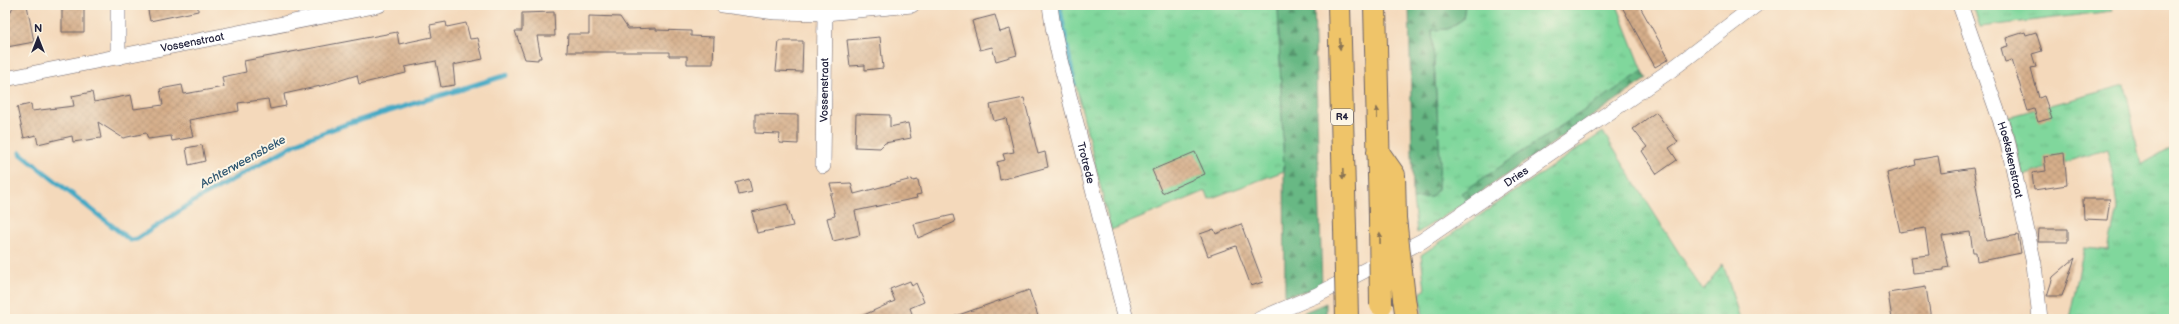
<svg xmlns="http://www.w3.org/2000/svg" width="2179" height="324" font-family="'Balsamiq Sans',sans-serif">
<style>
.grass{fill:url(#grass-tufts);stroke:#517c6c}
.forest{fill:url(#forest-firs);stroke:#456d60}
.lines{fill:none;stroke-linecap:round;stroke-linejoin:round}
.stream{stroke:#44a9c4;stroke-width:5}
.building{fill:url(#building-cross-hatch)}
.street-casing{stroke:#6c6268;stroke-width:16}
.highway-casing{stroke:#6c6268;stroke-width:24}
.street{stroke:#fff;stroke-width:15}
.highway{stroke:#efc469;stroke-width:22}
.highway-bridge-casing{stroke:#6c6268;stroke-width:24;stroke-linecap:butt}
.highway-bridge{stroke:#efc469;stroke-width:22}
.oneway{fill:#887352}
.labels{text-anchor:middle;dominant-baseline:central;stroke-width:4;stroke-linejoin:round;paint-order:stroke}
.shield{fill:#fcf5e5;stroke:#63616e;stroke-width:1}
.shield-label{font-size:10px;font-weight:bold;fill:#22223b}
.street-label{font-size:11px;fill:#22223b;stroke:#fcf5e5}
.water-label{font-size:12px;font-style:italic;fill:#305872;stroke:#fcf5e5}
</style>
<defs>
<pattern id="grass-tufts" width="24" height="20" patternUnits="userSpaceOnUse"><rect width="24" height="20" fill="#80d79c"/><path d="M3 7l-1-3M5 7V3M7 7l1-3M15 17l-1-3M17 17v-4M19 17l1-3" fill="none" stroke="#6eb887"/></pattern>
<pattern id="forest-firs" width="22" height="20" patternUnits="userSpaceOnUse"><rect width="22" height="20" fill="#68b884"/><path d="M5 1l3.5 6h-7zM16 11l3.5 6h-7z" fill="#55956d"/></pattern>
<pattern id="building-cross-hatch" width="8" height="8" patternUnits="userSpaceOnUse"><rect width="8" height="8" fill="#d5ae8a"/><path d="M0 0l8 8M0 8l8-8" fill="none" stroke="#b79578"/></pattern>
</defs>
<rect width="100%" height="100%" fill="#fcf5e5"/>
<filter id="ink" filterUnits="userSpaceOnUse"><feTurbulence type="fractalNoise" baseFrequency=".025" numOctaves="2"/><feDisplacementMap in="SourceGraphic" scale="8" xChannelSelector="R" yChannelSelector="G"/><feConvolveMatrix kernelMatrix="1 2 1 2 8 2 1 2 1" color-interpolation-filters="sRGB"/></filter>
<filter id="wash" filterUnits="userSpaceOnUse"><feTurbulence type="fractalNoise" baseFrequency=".012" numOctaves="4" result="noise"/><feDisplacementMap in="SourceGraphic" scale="16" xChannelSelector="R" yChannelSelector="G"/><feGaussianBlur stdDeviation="0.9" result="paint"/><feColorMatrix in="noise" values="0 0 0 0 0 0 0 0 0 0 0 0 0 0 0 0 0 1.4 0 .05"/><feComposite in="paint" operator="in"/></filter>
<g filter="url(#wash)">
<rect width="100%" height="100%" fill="#f4d9bb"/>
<path class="grass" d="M1062,5H1278L1284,171L1209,199L1206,191L1111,230L1078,94L1063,22Z
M1465,5H1617L1643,71L1462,193L1468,201L1417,233L1413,199L1431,197L1438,189L1440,158L1432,30L1448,29L1463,19Z
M1973,5H2111L2112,11L1980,27Z
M2125,85L2141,165L2174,146V319H2069L2084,248L2108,250L2117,209L2114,182L2107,149L2023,176L2010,118L2007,117Z
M1603,132L1703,291L1723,263L1740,319H1423L1420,292L1425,290L1421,255Z"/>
<path class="forest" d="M1278,5H1314L1322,287L1285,296L1284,171Z
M1409,5H1465L1463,19L1448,29L1432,30L1440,158L1438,189L1431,197L1413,199Z
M1643,71L1647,79L1468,201L1461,193Z
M1326,303V319H1288Z"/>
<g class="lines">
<path class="stream" d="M1059,5L1074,84
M1970,5L1971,7
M20,153L130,240L137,239L199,198L303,140L344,125L507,75"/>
</g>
<g id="blocks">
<path class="building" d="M14,5H27L34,42L7,47L5,22Z
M62,5H84V32H62Z
M147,5H198V11L150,21Z
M1621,5H1639L1669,59L1655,67Z
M554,12L555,36H537L541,58H538V60L525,59L515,31H522V13Z
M995,15L1000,32L1010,29L1017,55L996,61L992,47L980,50L972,21Z
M589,16L620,17L628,29L656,28V30L691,31V36L714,37L713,64H687V56H669V52H567L568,34H589Z
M446,22L447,27L466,23L470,39L478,38L483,59L453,65L455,85L441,87L436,61L405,67L406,73L372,81L359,84L357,75L325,85L284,94L286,106L270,109L268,99L238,103L239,111L189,120L193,137L172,141L171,136L148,139L146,133L123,138L98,122L101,138L73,142L72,136L38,144L36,135L24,138L17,107L31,104L32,111L74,106L72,96L92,92L94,102L131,95L134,109L163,105L160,89L182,85L184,94L224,87L222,77L246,72L244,61L397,32L399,44L432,37L430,25Z
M2025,32L2026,35L2036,32L2042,51L2032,54L2036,67L2031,68L2039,98L2044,96L2052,118L2038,122L2034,109L2028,111L2012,60L2005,62L2001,48L2008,46L2006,38Z
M880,37L883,68L865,70V65L850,66L847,40Z
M779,41H803L802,72L776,71Z
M1024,98L1038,154L1045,152L1048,167L1000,180L997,162L1005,160L1003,154L1014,152L1006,118L994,121L990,105Z
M1656,112L1678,142L1669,148L1677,160L1657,174L1642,151L1647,147L1633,129Z
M755,114L798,115V144L779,143L780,134L755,133Z
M856,114L890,115V127L908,123L911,138L885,143L880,148L855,147Z
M202,145L205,161L189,165L186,148Z
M1195,152L1205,174L1162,193L1152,170Z
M2064,153L2067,185L2034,190L2032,173L2046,171L2044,156Z
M1938,156L1941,173L1973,168L1986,241L2018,235L2021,253L1977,262L1976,252H1973L1970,232L1942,236L1949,267L1944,268V270L1913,273L1911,257L1929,255L1925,228L1900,232L1887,173L1916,165L1915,160Z
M749,179L752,192L739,195L736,183Z
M912,179L913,181L918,180L921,194L916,195L917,198L855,211L860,235L833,241L827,218L835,216L830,194H833L830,184L851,183L854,194Z
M2083,199H2110L2107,220L2084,219Z
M787,204L793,226L757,233L752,212Z
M953,215L955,222L918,238L914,224Z
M1241,224L1263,282L1251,286L1236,246L1208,256L1200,234L1214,229L1216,234Z
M2039,229H2068V242H2038Z
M2075,258L2062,296H2047L2053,277Z
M910,281L912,286L916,283L924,302L910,308L914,319H855L895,301L890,289Z
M1926,287L1931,319H1892L1888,293Z
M1029,290L1039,319H953V317Z"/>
</g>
</g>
<g filter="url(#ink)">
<use href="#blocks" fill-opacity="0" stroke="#6c6268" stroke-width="1"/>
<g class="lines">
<g class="street-casing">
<g id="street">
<path d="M722,5L775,12L825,13L912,5"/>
<path id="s1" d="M1050,5L1053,27L1060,60L1126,319"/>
<path id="s2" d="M1960,5L2007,139L2034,264L2040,319"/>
<path d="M118,57V5"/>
<path id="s3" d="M5,79L379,5"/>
<path id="s4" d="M823,166L825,13"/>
<path id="s5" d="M1260,319L1317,295L1422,241L1671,70L1756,5"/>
</g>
</g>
<g class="highway-casing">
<path id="highway" d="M1339,5L1345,228
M1375,5L1380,217
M1378,152L1394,175L1395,218
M1404,298L1407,319"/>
</g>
<use href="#street" class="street"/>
<use href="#highway" class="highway"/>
<g class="highway-bridge-casing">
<path id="highway-bridge" d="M1380,217L1381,305
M1395,218L1404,298
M1345,228L1347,319"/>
</g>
<use href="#highway-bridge" class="highway-bridge"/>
</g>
<defs><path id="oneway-solid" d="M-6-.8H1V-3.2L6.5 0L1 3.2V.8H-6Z"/></defs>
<g class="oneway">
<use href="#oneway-solid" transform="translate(1340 44) rotate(89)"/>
<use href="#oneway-solid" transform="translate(1377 113) rotate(-91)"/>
<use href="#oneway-solid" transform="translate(1343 174) rotate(88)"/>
<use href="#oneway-solid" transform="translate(1380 238) rotate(-91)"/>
</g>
</g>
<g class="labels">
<rect class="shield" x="1331" y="109" width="22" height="16" rx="3"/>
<g class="shield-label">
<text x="1342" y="117">R4</text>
</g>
<g class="street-label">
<text stroke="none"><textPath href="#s3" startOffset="191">Vossenstraat</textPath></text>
<text stroke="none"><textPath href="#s4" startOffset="76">Vossenstraat</textPath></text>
<text stroke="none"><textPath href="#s2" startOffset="163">Hoekskenstraat</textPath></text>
<text stroke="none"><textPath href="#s1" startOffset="162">Trotrede</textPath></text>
<text stroke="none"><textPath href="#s5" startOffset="294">Dries</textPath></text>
</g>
<g class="water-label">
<text transform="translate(243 162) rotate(-29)">Achterweensbeke</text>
</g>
</g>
<rect width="2179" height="324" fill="none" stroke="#fcf5e5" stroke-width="20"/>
<g transform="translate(38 38)" stroke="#fcf5e5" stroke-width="3" paint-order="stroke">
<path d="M0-3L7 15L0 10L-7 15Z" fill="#22223b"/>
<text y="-6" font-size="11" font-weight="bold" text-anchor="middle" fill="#22223b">N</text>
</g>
</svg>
